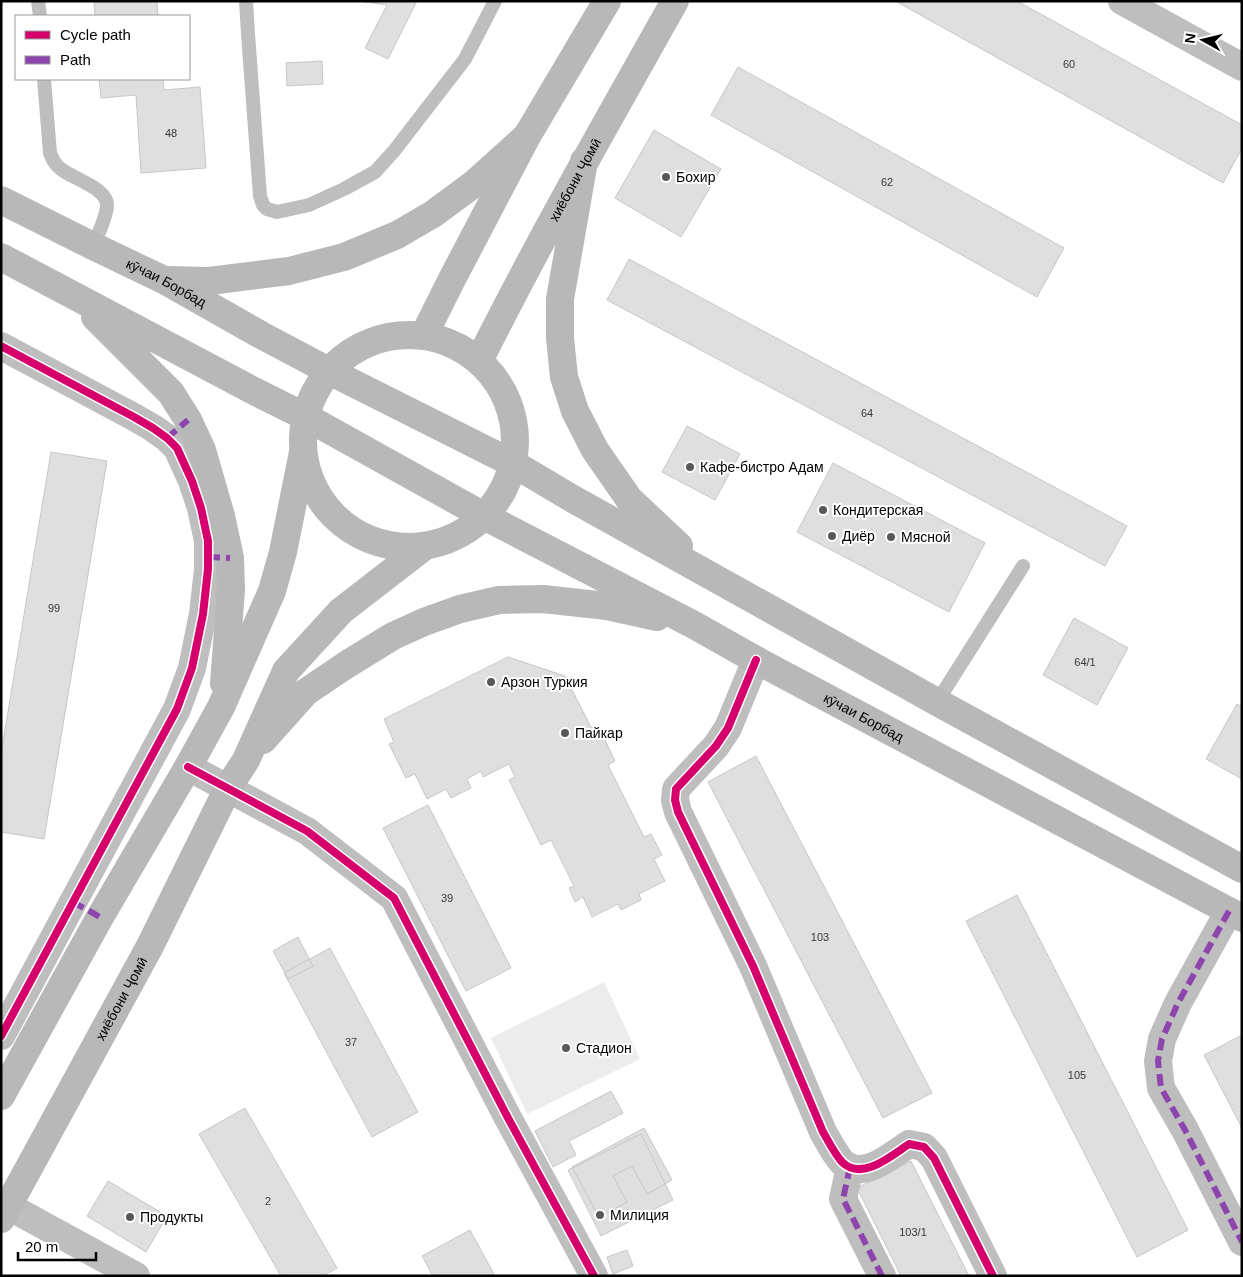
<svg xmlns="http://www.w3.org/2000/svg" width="1243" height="1277" font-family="Helvetica,sans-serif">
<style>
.green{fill:#ececec}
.building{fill:#dfdfdf;stroke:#c7c7c7}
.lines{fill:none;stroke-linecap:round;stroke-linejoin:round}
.lane{stroke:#bebebe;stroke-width:14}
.street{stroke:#bebebe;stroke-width:28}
.secondary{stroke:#b8b8b8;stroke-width:28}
.quiet{stroke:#8e44ad;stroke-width:6;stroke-dasharray:12 6;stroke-linecap:butt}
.cycleway-casing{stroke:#fff;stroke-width:11}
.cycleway{stroke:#d6006c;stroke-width:8}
.poi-dot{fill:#595959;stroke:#fff;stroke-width:2}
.labels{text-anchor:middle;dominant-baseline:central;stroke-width:4;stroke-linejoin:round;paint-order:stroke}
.number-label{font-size:11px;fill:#383838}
.poi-label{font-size:14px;fill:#000;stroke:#fff;text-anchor:start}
.street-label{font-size:14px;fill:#000;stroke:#fff}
</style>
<rect width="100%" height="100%" fill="#fff"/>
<path class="green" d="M604,982L640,1059L527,1114L491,1038Z"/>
<path class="building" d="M94,1H157L158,16H95Z
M359,1H417L388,59L365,48L387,5Z
M897,1H1017L1242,125V148L1223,183L897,2Z
M322,61L323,84L287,86L286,63Z
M738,67L1064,248L1037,297L711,115Z
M99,79H163L164,90L200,87L206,168L141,173L136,95L101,98Z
M654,130L721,169L681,237L615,198Z
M629,259L1127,526L1105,566L607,300Z
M687,426L740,454L715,500L662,472Z
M51,452L107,461L44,839L1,832V754Z
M833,463L985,543L949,612L797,532Z
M1074,618L1128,648L1097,705L1043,675Z
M508,657L565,676L597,739L603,736L615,761L608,765L644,837L651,834L662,855L654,859L665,881L639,894L641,900L621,910L618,904L592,917L583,897L575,902L569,888L574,886L551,840L541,845L509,780L515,777L509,764L483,777L481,771L467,779L471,788L451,798L446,789L427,799L415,774L406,778L389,744L394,742L384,719Z
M1237,704L1242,707V779L1206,759Z
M756,756L932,1093L883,1118L708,782Z
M428,805L511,968L466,991L383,828Z
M1017,895L1188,1230L1137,1257L966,921Z
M298,937L313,966L288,979L273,951Z
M330,948L418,1112L372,1137L284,973Z
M1242,1035V1128L1204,1055Z
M611,1091L623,1113L569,1141L576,1155L553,1167L535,1131Z
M245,1108L337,1268L323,1276H281L199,1134Z
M644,1128L672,1180L647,1194L632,1166L613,1176L627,1202L599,1217L572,1167Z
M641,1134L673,1200L601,1236L568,1170Z
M911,1161L969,1276H901L857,1188Z
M108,1181L167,1216L146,1252L87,1216Z
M470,1230L495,1276H433L422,1256Z
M627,1250L633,1266L613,1274L607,1257Z"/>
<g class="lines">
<path class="lane" d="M38,1L40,16
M246,1L248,34L260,196L263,205L267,209L277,212L309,205L344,189L375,172L394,151L465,59L495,1
M44,79L50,153C53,160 55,165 61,169C73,179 108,188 107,206C106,219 98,234 93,246
M937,702L1023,566"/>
<path class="street" d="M1122,1L1242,67
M1,346L134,417L153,428L167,438L177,448L192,481L201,508L208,541V569L203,614L192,668L177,709L1,1036
M756,660L728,728L716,746L676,789L675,800L678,812L753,966L823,1132C829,1142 834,1153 842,1162C862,1182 892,1155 909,1144L924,1147L934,1158L993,1276
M188,767L307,831L394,898L508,1118L594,1276
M1229,911L1178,1003L1162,1039L1158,1061L1161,1088L1185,1130L1242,1242
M850,1167L843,1199L882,1276
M8,1206L136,1276"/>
<g class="secondary">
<path d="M584,161L560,299V338L564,377L575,411L595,450L629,499L679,546"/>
<path id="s1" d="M1,200L93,246L164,280L261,335L329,371L514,464L573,499L937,702L1242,869"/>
<path id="s2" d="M1,257L250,389L306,417L484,516L694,625L756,660L1242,918"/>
<path d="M167,280L209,281L289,271L344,257L397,235L433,214L475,183L527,136"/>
<path d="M95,317L171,393L188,420L202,450L221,516L230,558L231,590L224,683"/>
<path d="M424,335L451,281L527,136L607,1"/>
<circle cx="409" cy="441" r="106"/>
<path id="s3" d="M479,361C540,239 608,120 675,1"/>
<path d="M263,740L306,692L346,665L393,636L424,622L460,609L499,600L543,599L607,606L657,617"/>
<path d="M1,1096L100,917L188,767L221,707L272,591L283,552L303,452"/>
<path id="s4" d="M1,1219L150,946L228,788L246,760L286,671L341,611L425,546"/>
</g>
<path class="quiet" d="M167,438L188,420
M208,557L230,558
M73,902L100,917
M1229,911L1178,1003L1162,1039L1158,1061L1161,1088L1185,1130L1242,1242
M850,1167L843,1199L882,1276"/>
<g class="cycleway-casing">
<path id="cycleway" d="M1,346L134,417L153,428L167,438L177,448L192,481L201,508L208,541V569L203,614L192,668L177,709L1,1036
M756,660L728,728L716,746L676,789L675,800L678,812L753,966L823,1132C829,1142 834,1153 842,1162C862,1182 892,1155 909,1144L924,1147L934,1158L993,1276
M188,767L307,831L394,898L508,1118L594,1276"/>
</g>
<use href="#cycleway" class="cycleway"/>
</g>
<g class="poi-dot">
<circle cx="666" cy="177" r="5"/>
<circle cx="690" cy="467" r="5"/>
<circle cx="823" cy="510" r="5"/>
<circle cx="832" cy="536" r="5"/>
<circle cx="891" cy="537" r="5"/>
<circle cx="491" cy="682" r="5"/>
<circle cx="565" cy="733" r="5"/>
<circle cx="566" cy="1048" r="5"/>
<circle cx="600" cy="1215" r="5"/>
<circle cx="130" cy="1217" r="5"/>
</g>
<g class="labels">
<g class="number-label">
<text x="1069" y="64">60</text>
<text x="171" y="133">48</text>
<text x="887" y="182">62</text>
<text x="867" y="413">64</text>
<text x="54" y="608">99</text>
<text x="1085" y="662">64/1</text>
<text x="447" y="898">39</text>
<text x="820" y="937">103</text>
<text x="351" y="1042">37</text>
<text x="1077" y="1075">105</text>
<text x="268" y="1201">2</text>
<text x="913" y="1232">103/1</text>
</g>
<g class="poi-label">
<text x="676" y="177">Бохир</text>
<text x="700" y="467">Кафе-бистро Адам</text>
<text x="833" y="510">Кондитерская</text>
<text x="842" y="536">Диëр</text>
<text x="901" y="537">Мясной</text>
<text x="501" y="682">Арзон Туркия</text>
<text x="575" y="733">Пайкар</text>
<text x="576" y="1048">Стадион</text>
<text x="610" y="1215">Милиция</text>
<text x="140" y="1217">Продукты</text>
</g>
<g class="street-label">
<text stroke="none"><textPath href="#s3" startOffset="205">хиёбони Ҷомӣ</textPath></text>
<text stroke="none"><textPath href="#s1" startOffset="185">кӯчаи Борбад</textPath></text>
<text stroke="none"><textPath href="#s2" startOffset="978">кӯчаи Борбад</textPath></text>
<text stroke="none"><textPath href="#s4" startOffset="251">хиёбони Ҷомӣ</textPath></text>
</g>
</g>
<rect width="1243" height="1277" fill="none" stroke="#000000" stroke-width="5"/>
<rect x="15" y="15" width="175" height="65" fill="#ffffff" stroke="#999999"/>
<rect x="25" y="31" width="25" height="8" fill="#d6006c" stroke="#999999"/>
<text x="60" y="40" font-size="15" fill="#000000">Cycle path</text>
<rect x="25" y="56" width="25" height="8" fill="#8e44ad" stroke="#999999"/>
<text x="60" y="65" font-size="15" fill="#000000">Path</text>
<g transform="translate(1203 40) rotate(278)" stroke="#ffffff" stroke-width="4" paint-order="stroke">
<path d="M0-4L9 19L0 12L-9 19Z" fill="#000000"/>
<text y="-8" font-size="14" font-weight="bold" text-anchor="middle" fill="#000000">N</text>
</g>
<path d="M18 1252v8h78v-8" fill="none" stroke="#000000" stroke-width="2.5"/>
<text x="25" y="1252" font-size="15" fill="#000000" stroke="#ffffff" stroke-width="4" paint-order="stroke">20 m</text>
</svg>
